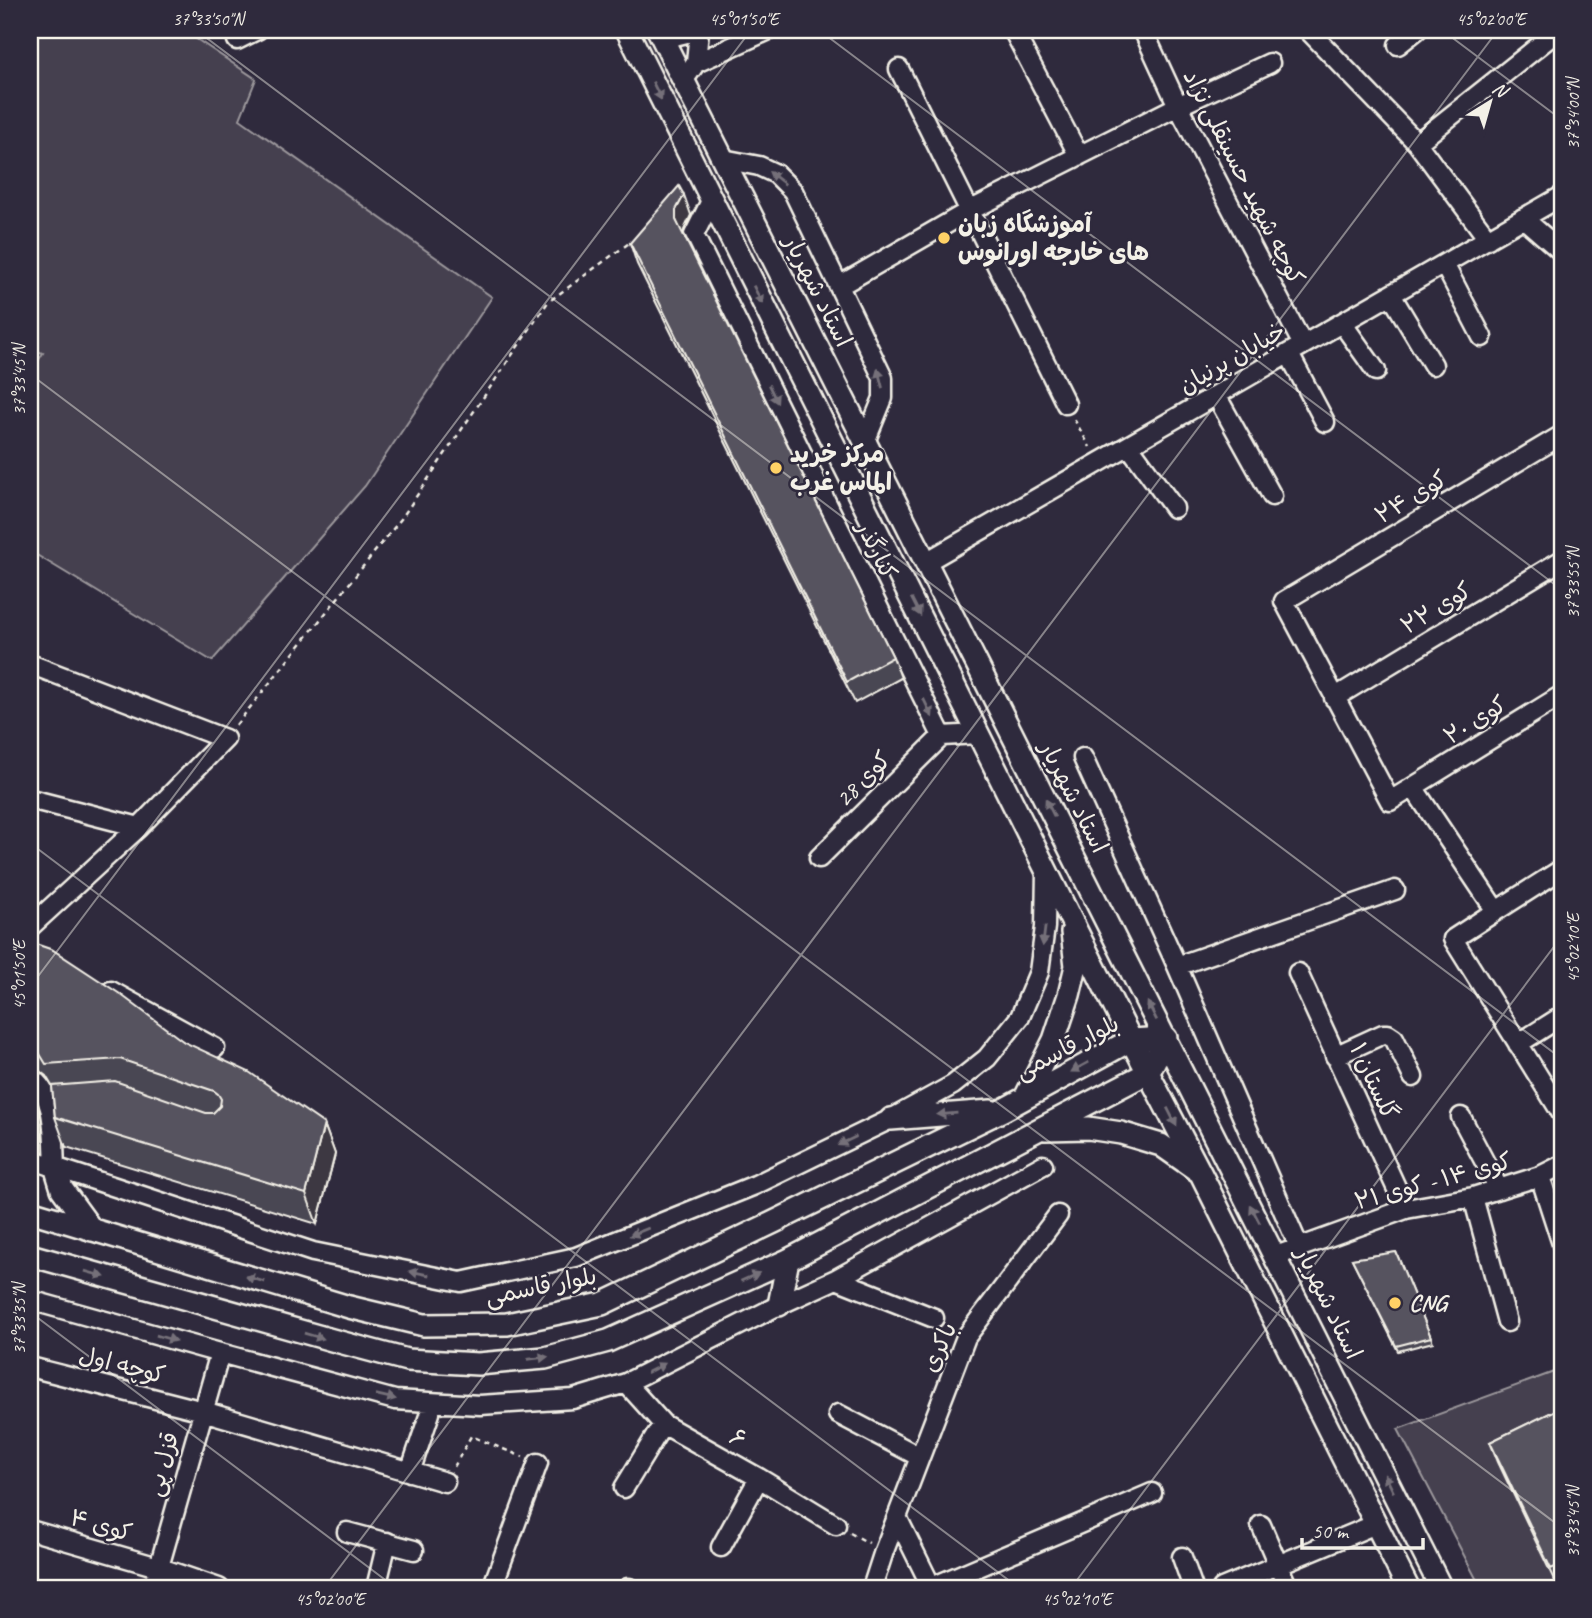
<svg xmlns="http://www.w3.org/2000/svg" width="1592" height="1618" font-family="Caveat,'Playpen Sans Arabic',sans-serif">
<style>
.green{fill:#454050;stroke:#9c989c;stroke-width:2}
.lines{fill:none;stroke-linecap:round;stroke-linejoin:round}
.minor-casing{stroke:#f4f1e8;stroke-width:23}
.major-casing{stroke:#f4f1e8;stroke-width:26}
.path{stroke:#f4f1e8;stroke-width:2.5;stroke-dasharray:5 5;stroke-linecap:butt}
.minor{stroke:#2f2a3d;stroke-width:18}
.major{stroke:#2f2a3d;stroke-width:21}
.wall{fill:#4a4752;stroke:#f4f1e8;stroke-width:2}
.shaded-wall{fill:#3c3942;stroke:#f4f1e8;stroke-width:2}
.building{fill:#56525f;stroke:#f4f1e8;stroke-width:2}
.oneway{fill:#747079}
.ticks{fill:none;stroke:#f4f1e8;stroke-width:2;stroke-opacity:0.45}
.poi-dot{fill:#ffd166;stroke:#2f2a3d;stroke-width:2.5}
.labels{text-anchor:middle;dominant-baseline:central;stroke-width:5;stroke-linejoin:round;paint-order:stroke}
.street-label{font-size:24px;fill:#f4f1e8;stroke:#2f2a3d}
.poi-label{font-size:24px;font-weight:bold;fill:#f4f1e8;stroke:#2f2a3d;text-anchor:start}
.neatline{fill:none;stroke:#f4f1e8;stroke-width:2.5}
.ticks-label{font-size:18px;text-anchor:middle;fill:#f4f1e8}
</style>
<rect width="100%" height="100%" fill="#2f2a3d"/>
<filter id="ink" filterUnits="userSpaceOnUse"><feTurbulence type="fractalNoise" baseFrequency=".0143" numOctaves="2"/><feDisplacementMap in="SourceGraphic" scale="14" xChannelSelector="R" yChannelSelector="G"/><feConvolveMatrix kernelMatrix="1 2 1 2 8 2 1 2 1" color-interpolation-filters="sRGB"/></filter>
<g filter="url(#ink)">
<path class="green" d="M30,30H183L256,79L240,119L492,297L365,486L212,661L30,551V374L43,353L30,349Z
M1562,1369V1588H1481L1398,1429Z"/>
<g class="lines">
<g class="minor-casing">
<path id="minor" d="M1013,30L1079,156
M1143,30L1178,106L1303,345
M1308,30L1417,143L1488,239
M662,39L699,30L696,63L683,81
M237,40L257,30
M1398,45L1417,30
M696,63L769,30
M899,69L1066,404
M1417,143L1559,30
M723,159L759,166L776,174L793,191L883,378V398L865,442
M711,201L694,235L942,736L979,734
M1523,218L1562,252
M1444,264L1482,337
M839,286L969,211L1178,106L1270,63
M1391,295L1433,365
M1342,323L1376,371
M1289,354L1325,422
M1216,395L1272,496
M1562,435L1284,601L1390,801L1413,787L1496,911L1453,939L1562,1114
M1129,446L1174,508
M926,562L1562,196
M30,664L225,739L139,827L30,927
M1334,698L1562,560
M1083,758L1177,966L1299,1247
M1413,787L1562,695
M30,799L139,827
M819,858L942,736
M1496,911L1562,869
M1177,966L1395,890
M1298,973L1406,1209
M111,991L215,1048
M1518,1044L1562,1016
M1335,1056L1383,1034H1388L1394,1038L1413,1077
M30,1077C57,1094 53,1138 55,1166
M1461,1117L1499,1189
M30,1159L313,1252L461,1282L576,1257L755,1185L891,1119L953,1085L987,1058L1020,1017L1039,972L1045,927L1046,871
M1540,1176L1562,1244
M1473,1197L1507,1322
M1276,1256L1406,1209L1473,1197L1540,1176L1562,1165
M836,1279L934,1318
M30,1300L220,1353L395,1400L480,1405L573,1399L626,1383L779,1305L836,1279L1043,1165
M30,1367L203,1411L445,1482
M626,1383L663,1424L759,1478L836,1525
M838,1414L920,1457
M410,1472L430,1413
M624,1488L663,1424
M897,1517L932,1588
M1261,1525L1288,1588
M30,1530L158,1567L219,1588
M347,1532L414,1550
M721,1547L759,1478
M1182,1557L1193,1588
M932,1587L1152,1493
M153,1588L220,1353
M376,1588L387,1542
M492,1588L538,1463
M628,1588H629
M872,1588L884,1551L966,1337L1058,1215
M1222,1588L1376,1524"/>
</g>
<g class="major-casing">
<path id="major" d="M627,30L1131,1040L1201,1174L1408,1588
M658,30C918,550 1182,1067 1441,1588
M1025,1098L1054,1040L1069,995L1076,966L1072,932
M891,1119L991,1111
M1045,1129L1088,1128L1121,1133L1161,1145L1198,1171
M55,1166L62,1189L92,1230
M30,1211L349,1307L424,1325L507,1324L602,1304L774,1222L1003,1110L1131,1040L1166,1038L1149,1072L788,1260L608,1341L545,1358L478,1364L407,1360L332,1340L30,1255
M779,1305L788,1260"/>
</g>
<path class="path" d="M1074,419L1090,447
M236,725L401,519L548,302L632,241
M454,1467L471,1436L523,1457
M850,1533L869,1543"/>
<use href="#minor" class="minor"/>
<use href="#major" class="major"/>
</g>
<path class="wall" d="M691,215L684,230V234L893,657L901,678L855,703L637,264L630,243Z
M30,942L184,1042L324,1124L335,1154L317,1224L66,1147L55,1117L52,1086L46,1076L33,1066H30Z
M30,1085L41,1119L43,1140L30,1136Z
M1396,1252L1433,1342L1398,1351L1352,1259Z
M1562,1407V1588H1558L1498,1462L1490,1442Z"/>
<path class="shaded-wall" d="M684,195L691,215L684,230V240L676,220V210Z
M30,1085L41,1119L43,1140L32,1110Z
M324,1124L335,1154L317,1224L306,1194Z"/>
<path class="building" d="M679,186L684,195L676,210V220L893,657L847,682L630,243Z
M30,942L53,950L120,994L184,1042L249,1072L324,1124L306,1194L55,1117L52,1086L115,1081L206,1113H213L220,1106L221,1099L218,1094L214,1091L120,1059L46,1064L35,1046L30,1042Z
M30,1090L32,1110H30Z
M1396,1252L1431,1337L1396,1346L1352,1259Z
M1562,1407V1564L1551,1569L1490,1442Z"/>
<defs><path id="oneway-solid" d="M-6-.8H1V-3.2L6.5 0L1 3.2V.8H-6Z" transform="scale(1.75)"/></defs>
<g class="oneway">
<use href="#oneway-solid" transform="translate(657 91) rotate(64)"/>
<use href="#oneway-solid" transform="translate(777 178) rotate(-142)"/>
<use href="#oneway-solid" transform="translate(758 295) rotate(63)"/>
<use href="#oneway-solid" transform="translate(880 378) rotate(-104)"/>
<use href="#oneway-solid" transform="translate(773 394) rotate(64)"/>
<use href="#oneway-solid" transform="translate(916 607) rotate(63)"/>
<use href="#oneway-solid" transform="translate(928 708) rotate(64)"/>
<use href="#oneway-solid" transform="translate(1050 808) rotate(-117)"/>
<use href="#oneway-solid" transform="translate(1044 936) rotate(97)"/>
<use href="#oneway-solid" transform="translate(1152 1011) rotate(-117)"/>
<use href="#oneway-solid" transform="translate(1080 1067) rotate(151)"/>
<use href="#oneway-solid" transform="translate(947 1114) rotate(175)"/>
<use href="#oneway-solid" transform="translate(1172 1117) rotate(63)"/>
<use href="#oneway-solid" transform="translate(847 1141) rotate(154)"/>
<use href="#oneway-solid" transform="translate(1255 1214) rotate(-117)"/>
<use href="#oneway-solid" transform="translate(639 1232) rotate(158)"/>
<use href="#oneway-solid" transform="translate(419 1273) rotate(-169)"/>
<use href="#oneway-solid" transform="translate(95 1274) rotate(16)"/>
<use href="#oneway-solid" transform="translate(750 1277) rotate(-24)"/>
<use href="#oneway-solid" transform="translate(255 1279) rotate(-163)"/>
<use href="#oneway-solid" transform="translate(314 1336) rotate(16)"/>
<use href="#oneway-solid" transform="translate(166 1338) rotate(16)"/>
<use href="#oneway-solid" transform="translate(538 1358) rotate(-7)"/>
<use href="#oneway-solid" transform="translate(656 1368) rotate(-27)"/>
<use href="#oneway-solid" transform="translate(386 1397) rotate(13)"/>
<use href="#oneway-solid" transform="translate(1389 1483) rotate(-116)"/>
</g>
</g>
<path class="ticks" d="M196,30L1562,1059M819,30L1562,590M1442,30L1562,120M30,374L1562,1528M30,843L1019,1588M30,987L751,30M30,1312L396,1588M324,1588L1498,30M1071,1588L1562,936"/>
<g class="poi-dot">
<circle cx="944" cy="238" r="7"/>
<circle cx="776" cy="468" r="7"/>
<circle cx="1395" cy="1303" r="7"/>
</g>
<g class="labels">
<g class="street-label">
<text transform="translate(1244 177) rotate(63)">کوچه شهید حسینقلی نژاد</text>
<text transform="translate(818 291) rotate(63)">استاد شهریار</text>
<text transform="translate(1232 358) rotate(-30)">خیابان پرنیان</text>
<text transform="translate(1411 497) rotate(-31)">کوی ۲۴</text>
<text transform="translate(877 550) rotate(64)">کنارگذر</text>
<text transform="translate(1436 608) rotate(-31)">کوی ۲۲</text>
<text transform="translate(1475 720) rotate(-32)">کوی ۲۰</text>
<text transform="translate(863 779) rotate(-45)">کوی 28</text>
<text transform="translate(1074 797) rotate(63)">استاد شهریار</text>
<text transform="translate(1067 1047) rotate(-27)">بلوار قاسمی</text>
<text transform="translate(1374 1081) rotate(65)">۱ گلستان</text>
<text transform="translate(1433 1181) rotate(-15)">کوی ۱۴ - کوی ۲۱</text>
<text transform="translate(541 1286) rotate(-11)">بلوار قاسمی</text>
<text transform="translate(1329 1303) rotate(64)">استاد شهریار</text>
<text transform="translate(939 1347) rotate(-65)">باکری</text>
<text transform="translate(122 1365) rotate(14)">کوچه اول</text>
<text transform="translate(738 1438) rotate(30)">۶</text>
<text transform="translate(162 1464) rotate(-74)">قزل پی</text>
<text transform="translate(101 1525) rotate(16)">کوی ۴</text>
</g>
<g class="poi-label">
<text x="958" y="224">آموزشگاه زبان<tspan x="958" dy="28">های خارجه اورانوس</tspan></text>
<text x="790" y="454">مرکز خرید<tspan x="790" dy="28">الماس غرب</tspan></text>
<text x="1409" y="1303">CNG</text>
</g>
</g>
<rect width="1592" height="1618" fill="none" stroke="#2f2a3d" stroke-width="77"/>
<g transform="translate(1490 102) rotate(37)" stroke="#2f2a3d" stroke-width="5" paint-order="stroke">
<path d="M0-5L12 26L0 18L-12 26Z" fill="#f4f1e8"/>
<text y="-10" font-size="19" font-weight="bold" text-anchor="middle" fill="#f4f1e8">N</text>
</g>
<path d="M1302 1538v10h121v-10" fill="none" stroke="#f4f1e8" stroke-width="3.5"/>
<text x="1312" y="1538" font-size="21" fill="#f4f1e8" stroke="#2f2a3d" stroke-width="5" paint-order="stroke">50 m</text>
<rect x="38" y="38" width="1516" height="1542" class="neatline"/>
<g class="ticks-label">
<text x="208" y="25">37°33'50"N</text>
<text x="744" y="25">45°01'50"E</text>
<text x="1491" y="25">45°02'00"E</text>
<text transform="translate(1573 114) rotate(-90)" y="6">37°34'00"N</text>
<text transform="translate(19 380) rotate(-90)" y="6">37°33'45"N</text>
<text transform="translate(1573 583) rotate(-90)" y="6">37°33'55"N</text>
<text transform="translate(1573 948) rotate(-90)" y="6">45°02'10"E</text>
<text transform="translate(19 975) rotate(-90)" y="6">45°01'50"E</text>
<text transform="translate(19 1319) rotate(-90)" y="6">37°33'35"N</text>
<text transform="translate(1573 1522) rotate(-90)" y="6">37°33'45"N</text>
<text x="330" y="1605">45°02'00"E</text>
<text x="1077" y="1605">45°02'10"E</text>
</g>
</svg>
